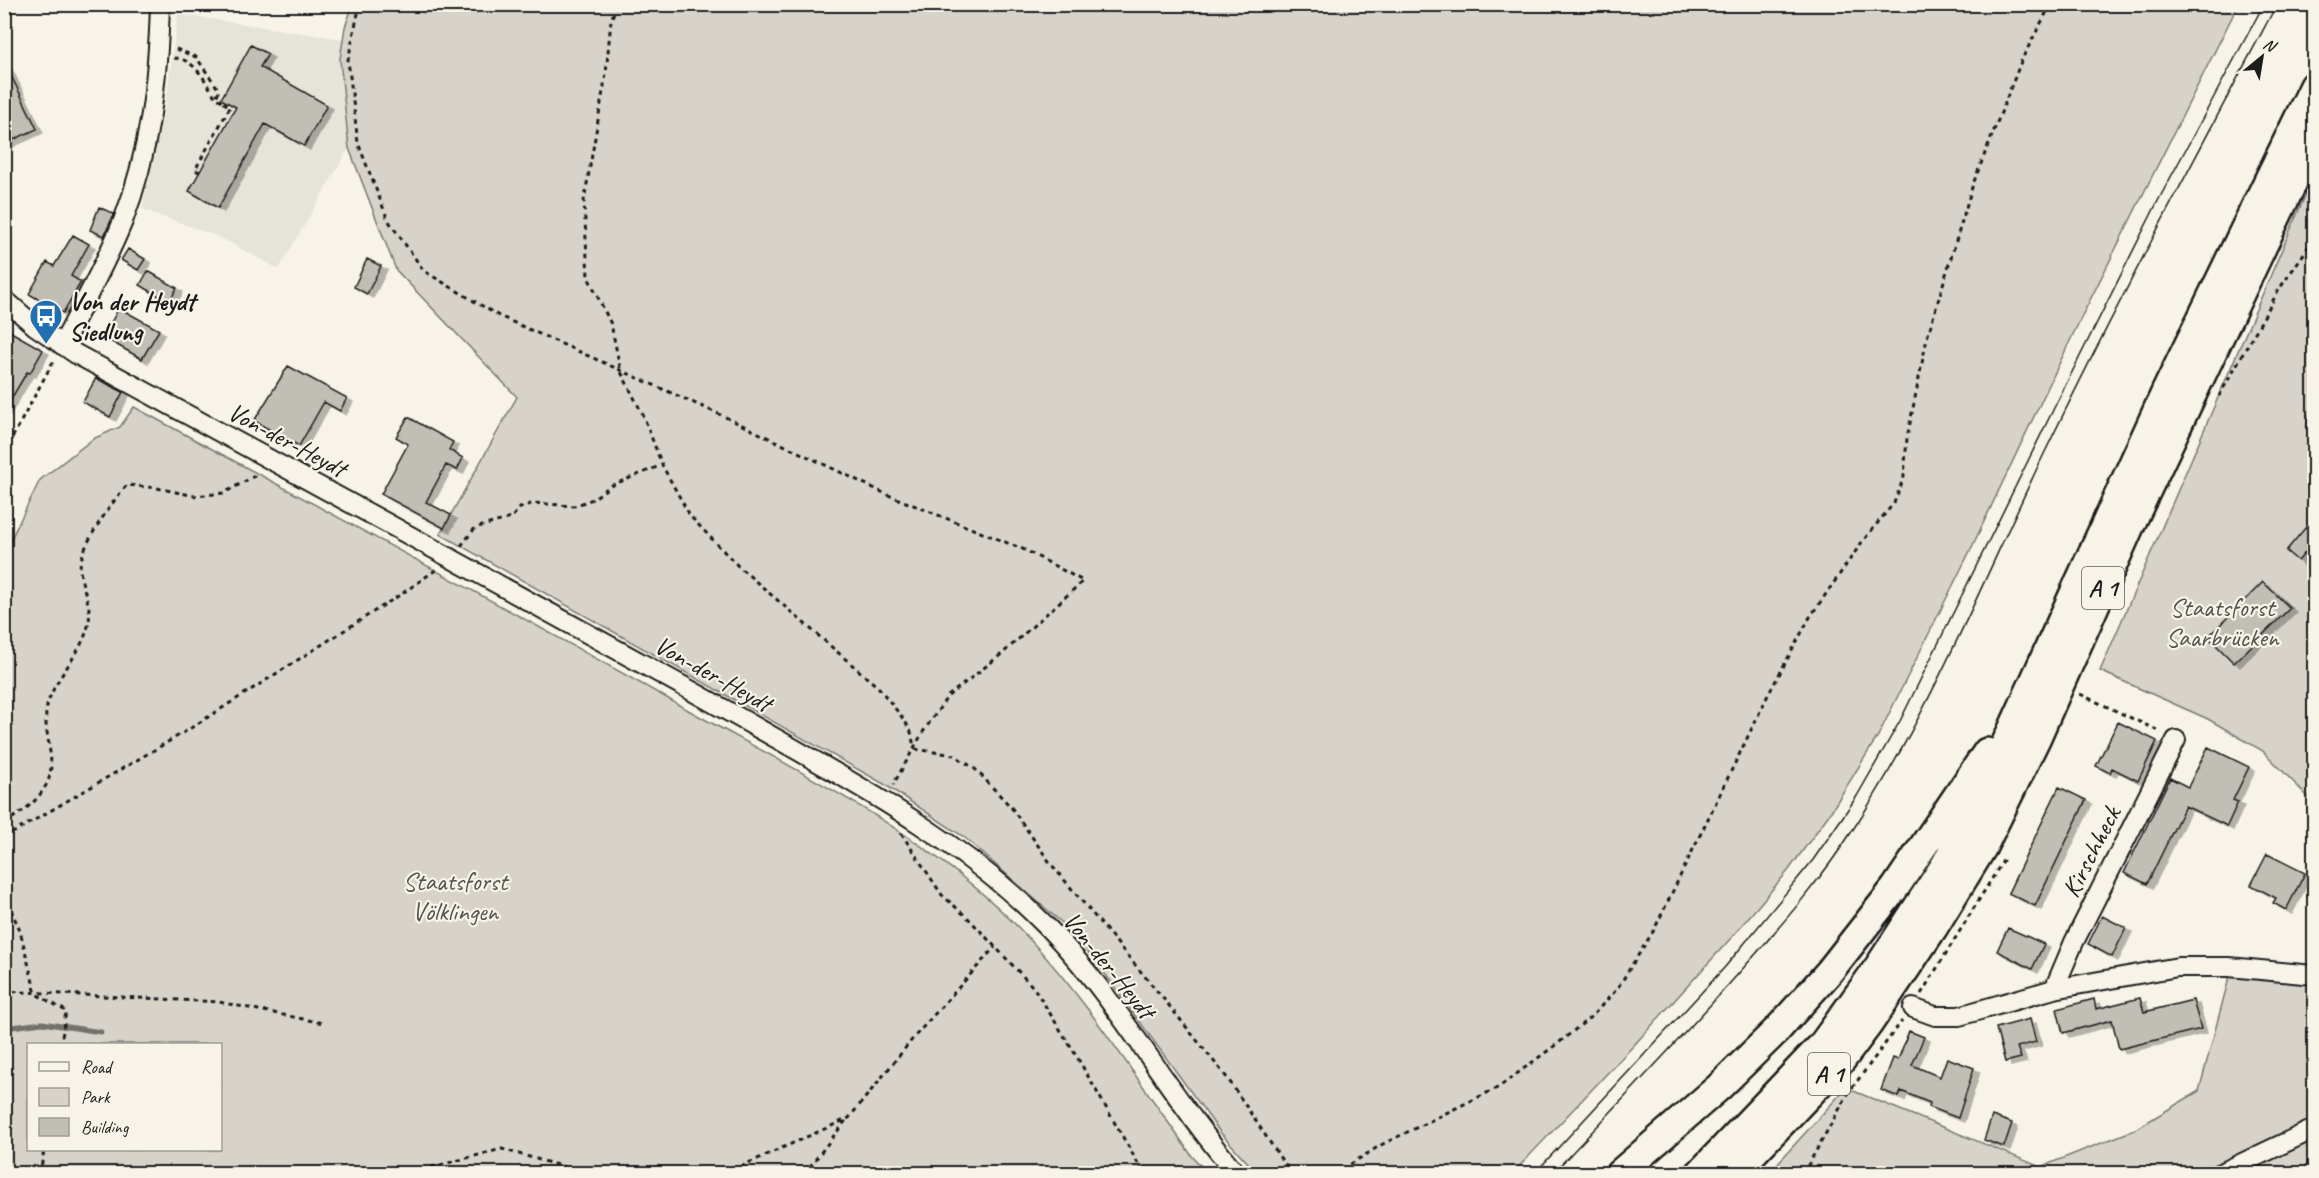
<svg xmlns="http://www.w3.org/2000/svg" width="2319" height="1178" font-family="Caveat,sans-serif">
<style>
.built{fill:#e6e3d9}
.green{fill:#d7d3cb;stroke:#7a7874;stroke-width:1.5;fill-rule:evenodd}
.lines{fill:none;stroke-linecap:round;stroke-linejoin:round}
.stream{stroke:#72716c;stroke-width:5}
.building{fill:#c0beb5;stroke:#1c1c1c;stroke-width:1.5;filter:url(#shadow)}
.minor-casing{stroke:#1c1c1c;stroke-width:22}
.highway-casing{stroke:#1c1c1c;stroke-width:32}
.path{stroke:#1c1c1c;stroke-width:3;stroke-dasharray:4.5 4.5;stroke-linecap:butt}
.minor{stroke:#f7f3e8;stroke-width:18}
.highway{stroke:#f7f3e8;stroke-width:27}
.tram{stroke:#1c1c1c;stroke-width:1.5}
.labels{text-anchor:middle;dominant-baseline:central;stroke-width:4.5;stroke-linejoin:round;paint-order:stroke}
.shield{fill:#f7f3e8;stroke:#5e5c59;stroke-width:1.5}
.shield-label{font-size:24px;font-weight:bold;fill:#1c1c1c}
.poi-label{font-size:26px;font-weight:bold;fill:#1c1c1c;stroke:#f7f3e8;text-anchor:start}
.street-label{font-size:26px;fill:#1c1c1c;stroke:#f7f3e8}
.park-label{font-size:26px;fill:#545351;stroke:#f7f3e8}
</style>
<defs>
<filter id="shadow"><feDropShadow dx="6" dy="4" stdDeviation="0" flood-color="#0004"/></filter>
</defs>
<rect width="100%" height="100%" fill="#f7f3e8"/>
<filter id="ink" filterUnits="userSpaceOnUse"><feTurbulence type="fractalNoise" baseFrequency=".0167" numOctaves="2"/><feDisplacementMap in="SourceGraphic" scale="12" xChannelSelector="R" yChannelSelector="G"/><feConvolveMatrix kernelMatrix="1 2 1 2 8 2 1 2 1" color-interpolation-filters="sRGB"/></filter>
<g filter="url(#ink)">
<path class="built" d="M178,14L342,39L340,59L349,148L279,269L219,237L142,209L165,107Z"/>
<path class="green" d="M353,5H2238L2079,322L1970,551L1878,736L1830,813L1788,871L1731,938L1635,1044L1513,1173H1257L1220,1132L1097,963L1069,929L964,837L884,784L440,534L517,397L396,270L349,148L340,59L345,27Z
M2314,175V396L2306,429L2314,434V803L2263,751L2208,719L2100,671Z
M134,407C316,505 498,603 679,705C795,770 921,829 1016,925C1083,993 1136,1078 1192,1156L1207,1173H5V551L40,480L93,439L120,427ZM28,1044H220V1150H28Z
M2234,959L2314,967V1173L1768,1174L1846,1088L2041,1167L2134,1130L2199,1091Z"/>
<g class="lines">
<path class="stream" d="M4,1028L42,1023L101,1032"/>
</g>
<path class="building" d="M251,45L268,54L260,67L327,105L304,146L265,124L218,208L189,191L236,107L221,99Z
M4,61L37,129L4,144Z
M99,207L114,214L104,236L90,230Z
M73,235L89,244L71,276L81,282L63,313L29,294L47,262L54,266Z
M128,249L145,259L138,270L121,260Z
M367,259L381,266L367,294L354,287Z
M148,271L177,288L169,302L140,285Z
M119,308L159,330L142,359L103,337Z
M4,328L43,350L30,373L27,372L4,411Z
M288,366L347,398L340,411L324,402L299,446L254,421Z
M96,378L123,392L110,417L83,402Z
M408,417L453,442L449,450L463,458L457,470L446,465L426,502L451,515L444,528L381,494L408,444L396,437Z
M2306,527L2314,535V542L2298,561L2286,551Z
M2263,582L2290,608L2234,663L2208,637Z
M2118,722L2157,741L2138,781L2112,768L2110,773L2096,766Z
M2208,747L2249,767L2233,800L2238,802L2227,826L2185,806L2147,884L2124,873L2170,778L2188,787Z
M2059,787L2086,800L2035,906L2008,893Z
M2267,854L2305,873L2286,910L2273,903L2276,898L2251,885Z
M2102,916L2126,928L2112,957L2088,944Z
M2008,928L2044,944L2032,969L1997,951Z
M2140,998L2144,1012L2193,1000L2201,1029L2119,1049L2112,1020L2063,1033L2057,1009L2094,999L2096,1009Z
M2030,1019L2036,1042L2017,1047L2021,1058L2005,1062L1996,1028Z
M1909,1031L1924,1037L1912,1065L1940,1077L1947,1058L1974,1068L1958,1118L1929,1107L1930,1103L1901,1091L1899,1097L1881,1090L1893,1058L1898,1060Z
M1992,1116L2012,1123L2004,1147L1984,1140Z"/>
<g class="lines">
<g class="minor-casing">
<path id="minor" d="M4,299L35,326L76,354C271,460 467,566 661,674C707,699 754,726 800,752C882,799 963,846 1032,912C1113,988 1164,1090 1237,1174
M62,345C83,305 106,263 123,221C150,152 158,78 160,4
M2054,989L2074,942L2176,740
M1913,1008L1935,1016H1959L2054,989L2178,967H2229L2314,975
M2219,1174L2314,1129"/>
</g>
<g class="highway-casing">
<path id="highway" d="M1619,1174L1719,1087L1777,1030L1829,972L1895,888L1987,752
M1699,1174L1822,1045L1879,966L1945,865L1985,789L2165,393L2314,86
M1733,1174L1841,1061L1868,1025L1934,927L1983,847L2036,739L2131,524L2314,138"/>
</g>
<path class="path" d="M360,4L348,60L358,143L388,220L424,271L499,316L721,415L886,494L1025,550L1083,581L1003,653L948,696L923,732L893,785
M617,4L611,20L606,74L584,201L588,277L611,324L621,372L643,415L662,465L690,516L738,566L879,688L905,721L911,732L914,747
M176,49L196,57L219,90L216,98
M174,58C195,58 206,83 216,98L223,101
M200,172L195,170L230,107L221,101
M2219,396L2280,288L2314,239
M4,453L54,360
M461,546L475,528L511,518L520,508L533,503L574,506L593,499L610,486L662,465
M2080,694L2161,732
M915,749L954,755L975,769L1011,807L1051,864L1167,1003L1228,1079L1283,1162L1294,1174
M4,823C20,814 36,803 45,787C60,764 41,732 47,706C55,675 84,653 89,621C92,604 80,585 80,567C81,545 112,502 127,485L157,488L195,496L224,493L258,474
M901,833L942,895L968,918L1034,988L1073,1050L1144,1174
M4,838L183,733L403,593L437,569
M4,893L20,931L36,994L66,1011L61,1044
M4,991L219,1002L323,1023
M1921,994L2004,859
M40,1174L44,1150
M405,1174L502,1149L588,1174
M724,1174L849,1118L915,1036L995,947
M804,1174L847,1119
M1335,1174L1381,1145L1499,1087L1561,1041L1592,1016L1617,989L1654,930L1768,695L1810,617L1862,542L1894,503L1904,477L1907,438L1927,338L1973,184L2022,59L2051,4
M1803,1174L1849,1092L1902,1021"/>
<use href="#minor" class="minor"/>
<use href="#highway" class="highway"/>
<path class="tram" d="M1534,1174L1725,967L1813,860L1857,796L1900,721L2054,408L2159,199L2264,4
M1552,1174C1617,1105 1684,1036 1746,965C1785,921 1823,877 1854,828C1930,713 1983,580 2043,456C2117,303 2197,154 2277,4"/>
</g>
</g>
<defs>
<g id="bus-pin" transform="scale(1.725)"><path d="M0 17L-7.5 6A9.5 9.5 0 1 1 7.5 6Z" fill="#1f6fb2" stroke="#f7f3e8"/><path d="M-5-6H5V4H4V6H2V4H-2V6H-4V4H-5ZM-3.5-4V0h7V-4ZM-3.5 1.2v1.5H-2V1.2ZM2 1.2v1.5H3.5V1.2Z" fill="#fff"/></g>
</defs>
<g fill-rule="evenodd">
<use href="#bus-pin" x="46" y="316"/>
</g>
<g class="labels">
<g class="shield">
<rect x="2082" y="567" width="42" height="42" rx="4.5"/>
<rect x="1808" y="1053" width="42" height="42" rx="4.5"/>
</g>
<g class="shield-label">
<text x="2103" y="588">A 1</text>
<text x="1829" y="1074">A 1</text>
</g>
<g class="poi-label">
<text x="69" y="301">Von der Heydt<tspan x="69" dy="30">Siedlung</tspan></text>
</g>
<g class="street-label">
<text transform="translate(287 440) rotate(28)">Von-der-Heydt</text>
<text transform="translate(713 674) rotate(29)">Von-der-Heydt</text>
<text transform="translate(2091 852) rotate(-63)">Kirschheck</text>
<text transform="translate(1109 965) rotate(51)">Von-der-Heydt</text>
</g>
<g class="park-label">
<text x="2222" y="607">Staatsforst<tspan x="2222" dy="30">Saarbrücken</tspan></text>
<text x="455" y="881">Staatsforst<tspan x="455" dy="30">Völklingen</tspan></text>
</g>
</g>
<rect width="2319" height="1178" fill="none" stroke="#f7f3e8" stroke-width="24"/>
<rect x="12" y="12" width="2295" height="1154" fill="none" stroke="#1c1c1c" stroke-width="2" filter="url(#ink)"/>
<rect x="27" y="1043" width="195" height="108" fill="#f7f3e8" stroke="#9f9d96" stroke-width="1.5"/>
<rect x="39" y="1062" width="30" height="9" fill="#f7f3e8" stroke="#9f9d96" stroke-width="1.5"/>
<text x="81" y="1073" font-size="18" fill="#1c1c1c">Road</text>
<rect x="39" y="1088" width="30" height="18" fill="#d7d3cb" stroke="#9f9d96" stroke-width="1.5"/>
<text x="81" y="1103" font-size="18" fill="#1c1c1c">Park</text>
<rect x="39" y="1118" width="30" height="18" fill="#c0beb5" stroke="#9f9d96" stroke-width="1.5"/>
<text x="81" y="1133" font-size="18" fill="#1c1c1c">Building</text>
<g transform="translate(2262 57) rotate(30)" stroke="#f7f3e8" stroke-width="4.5" paint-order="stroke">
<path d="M0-4.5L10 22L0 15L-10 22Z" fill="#1c1c1c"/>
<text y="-9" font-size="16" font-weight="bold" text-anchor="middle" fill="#1c1c1c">N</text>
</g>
</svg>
